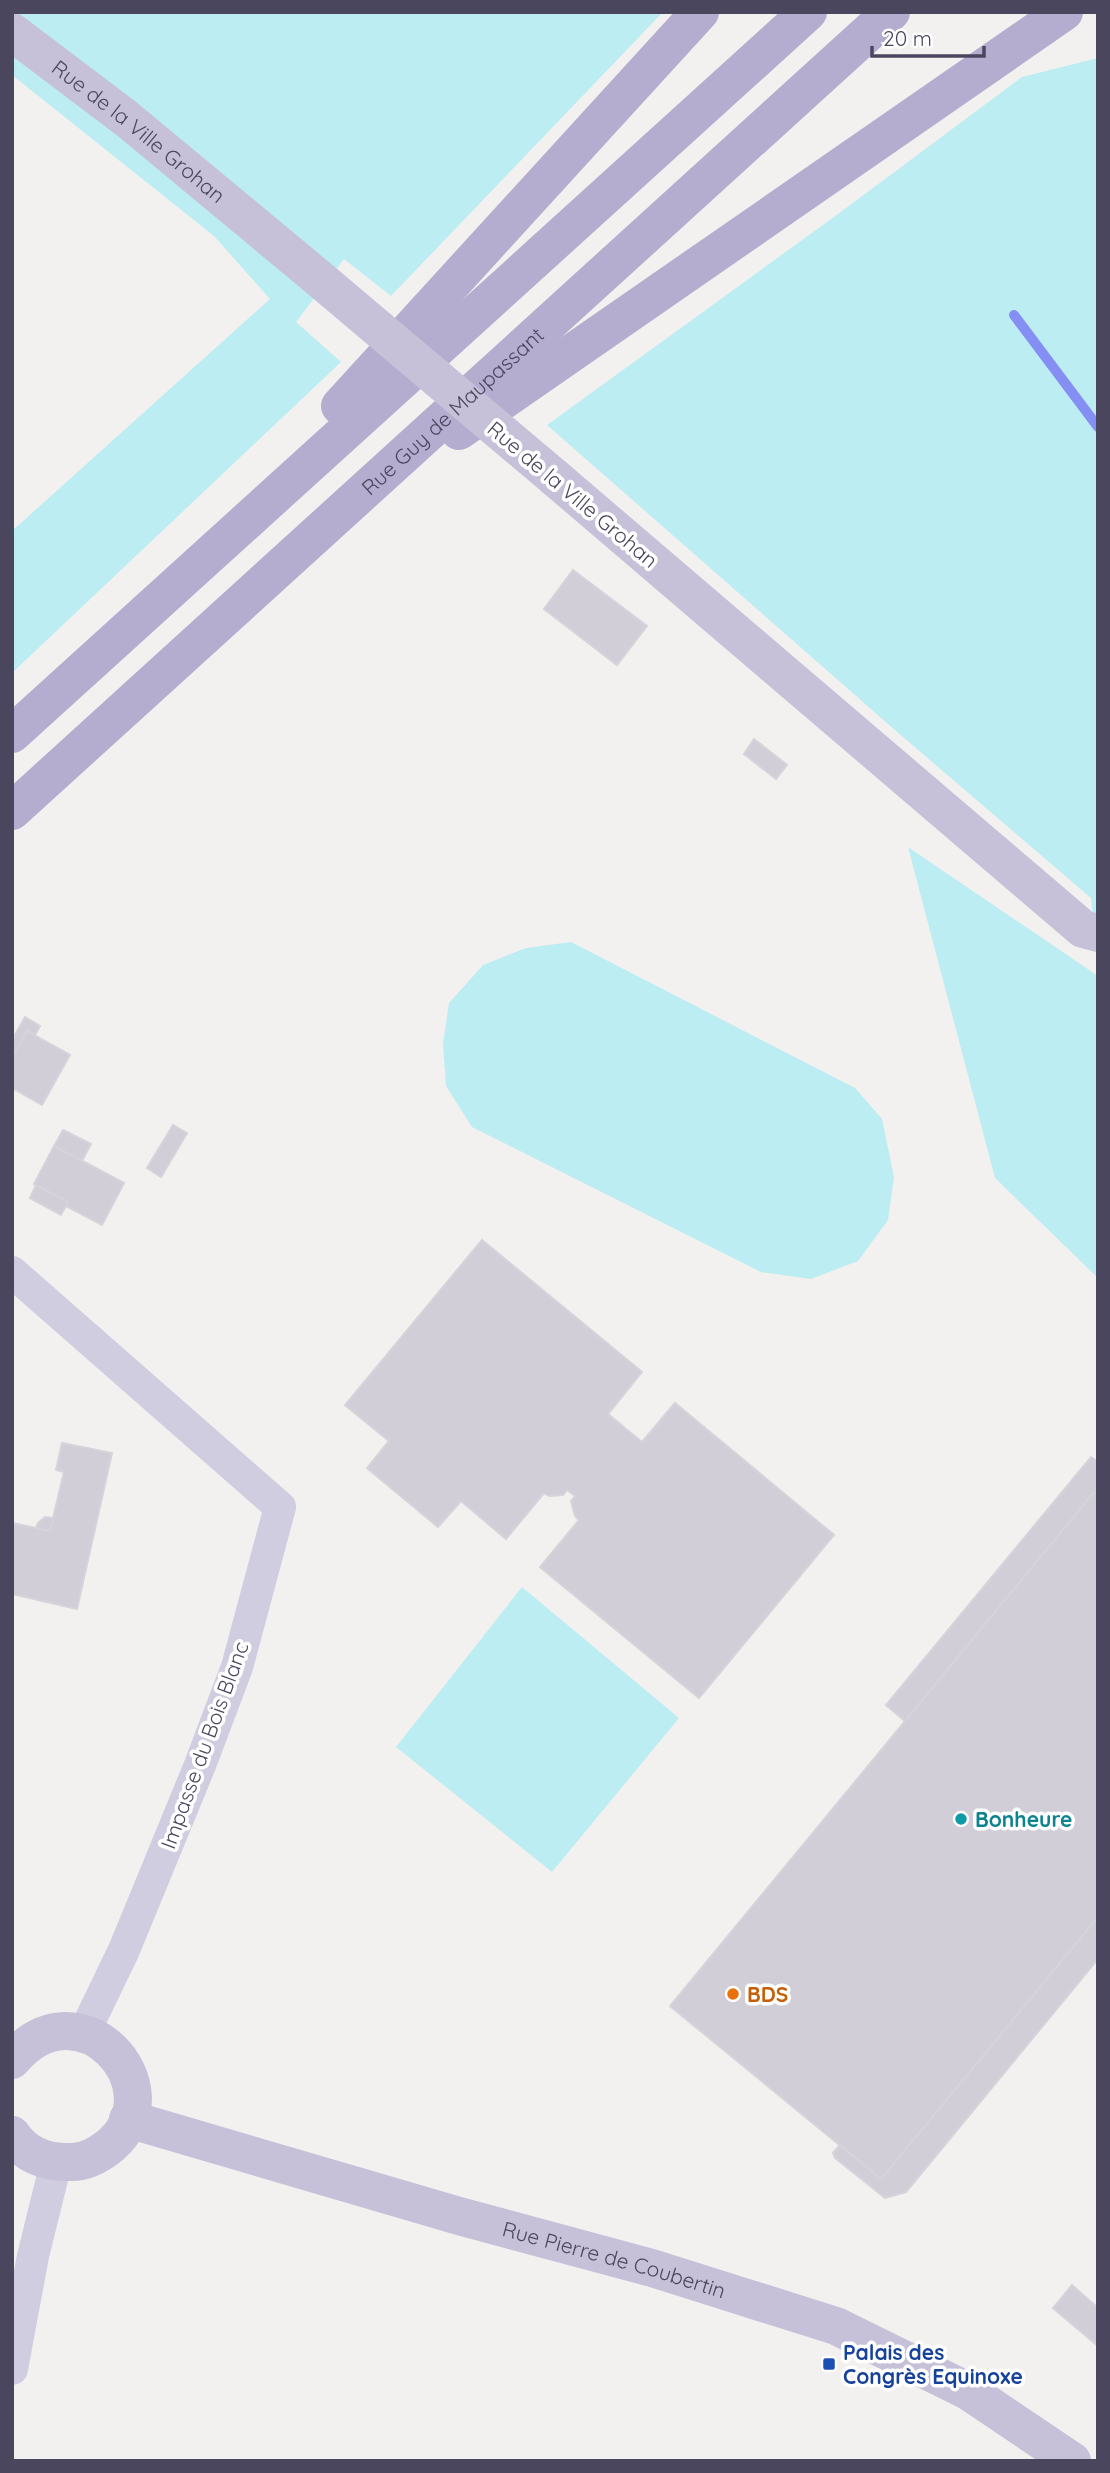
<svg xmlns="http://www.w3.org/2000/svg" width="1110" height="2473" font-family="Quicksand,sans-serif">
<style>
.green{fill:#bbedf2}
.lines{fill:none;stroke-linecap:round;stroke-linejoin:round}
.stream{stroke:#858ef2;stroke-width:10}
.building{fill:#d1ced7;stroke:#d6d3db;stroke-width:2}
.street{stroke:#d0cde0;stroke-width:32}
.secondary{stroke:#c6c0d9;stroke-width:38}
.primary{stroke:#b4add0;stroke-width:38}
.secondary-bridge{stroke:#c6c0d9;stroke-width:38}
.culture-dot{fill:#0f9aa8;stroke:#fff;stroke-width:2.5}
.food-dot{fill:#e8710a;stroke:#fff;stroke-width:2.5}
.transit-dot{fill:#1a4fb4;stroke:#fff;stroke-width:2.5}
.labels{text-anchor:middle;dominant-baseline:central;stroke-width:7;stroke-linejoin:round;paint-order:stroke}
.street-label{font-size:21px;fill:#4a465e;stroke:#fff}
.culture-label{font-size:21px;font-weight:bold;fill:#0d838f;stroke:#fff;text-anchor:start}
.food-label{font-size:21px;font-weight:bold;fill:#c56008;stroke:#fff;text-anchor:start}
.transit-label{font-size:21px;font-weight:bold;fill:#164399;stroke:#fff;text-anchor:start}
</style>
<rect width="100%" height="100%" fill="#f2f1ef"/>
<path class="green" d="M12,12H663L391,296L344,259L296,322L341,362L12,673V531L270,299L214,236L12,75Z
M1098,58V966L1091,898L896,731L547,425L838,214L1022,77Z
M908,847L1098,976V1278L995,1178Z
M571,942L855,1088L882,1119L894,1177L888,1220L858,1261L811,1279L761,1272L472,1127L446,1086L443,1044L449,1003L483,965L526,948Z
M522,1587L679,1718L552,1872L396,1747Z"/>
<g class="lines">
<path class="stream" d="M1014,315L1098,427"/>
</g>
<path class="building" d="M573,570L647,626L617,665L544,609Z
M754,739L787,765L776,779L744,754Z
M25,1017L40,1026L35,1035L27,1031L12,1058V1040Z
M27,1031L70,1055L42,1105L12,1088V1058Z
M173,1125L187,1133L161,1177L147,1168Z
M63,1130L91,1144L82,1161L54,1146Z
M54,1146L124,1183L102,1225L66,1206L68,1202L34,1184Z
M36,1185L68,1202L61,1215L30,1198Z
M482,1240L642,1372L608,1414L642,1442L675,1403L834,1535L699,1698L540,1567L579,1520L575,1516L571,1501L575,1496L567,1490L563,1495L549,1496L544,1493L506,1539L461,1501L438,1527L367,1468L389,1441L345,1405Z
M62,1443L112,1453L77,1609L12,1594V1523L50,1531L64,1472L56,1470Z
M1091,1457L1098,1462V1495L1094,1492L905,1721L886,1705Z
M1094,1492L1098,1495V1917L881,2179L670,2006Z
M45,1517L53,1518L50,1531L36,1528L38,1523Z
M1098,1917V1959L906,2192L885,2198L835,2158L833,2153L840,2145L881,2179Z
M1072,2285L1098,2308V2346L1053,2308Z"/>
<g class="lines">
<path class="street" d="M12,1272L280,1507L237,1667L200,1765L124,1950L84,2033
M12,2369L33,2256L56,2163"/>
<g class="secondary">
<path id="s1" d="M12,32L127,119L316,276"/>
<path d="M554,477L1083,929L1098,933"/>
<path d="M12,2060C79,1979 177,2087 111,2145C100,2154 87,2162 72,2162C48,2163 26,2156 12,2135"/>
<path id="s2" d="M128,2119L459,2216L652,2268L836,2326L968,2391L1072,2461"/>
</g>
<g class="primary">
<path d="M340,406L700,12"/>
<path d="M459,431L1064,12"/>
<path d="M12,734L808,12"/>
<path id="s3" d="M12,811L891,12"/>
</g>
<path class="secondary-bridge" d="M316,276L554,477"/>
</g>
<circle class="culture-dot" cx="961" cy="1819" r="7"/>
<circle class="food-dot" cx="733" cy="1994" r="7"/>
<rect class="transit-dot" x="822" y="2357" width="14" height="14" rx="3.5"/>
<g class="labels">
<g class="street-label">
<text stroke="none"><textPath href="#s1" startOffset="161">Rue de la Ville Grohan</textPath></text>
<text stroke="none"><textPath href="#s3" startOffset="595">Rue Guy de Maupassant</textPath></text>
<text transform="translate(573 494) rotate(40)">Rue de la Ville Grohan</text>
<text transform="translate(204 1745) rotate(-70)">Impasse du Bois Blanc</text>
<text stroke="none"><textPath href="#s2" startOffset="506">Rue Pierre de Coubertin</textPath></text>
</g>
<g class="culture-label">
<text x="975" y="1819">Bonheure</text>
</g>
<g class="food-label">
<text x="747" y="1994">BDS</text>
</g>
<g class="transit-label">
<text x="843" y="2352">Palais des<tspan x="843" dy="24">Congrès Equinoxe</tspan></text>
</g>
</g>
<rect width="1110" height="2473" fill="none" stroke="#4a465e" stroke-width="28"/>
<path d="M872 46v10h112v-10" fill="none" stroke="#4a465e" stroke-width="3.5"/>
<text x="883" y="46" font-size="21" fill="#4a465e" stroke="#ffffff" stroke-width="5" paint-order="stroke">20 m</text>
</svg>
